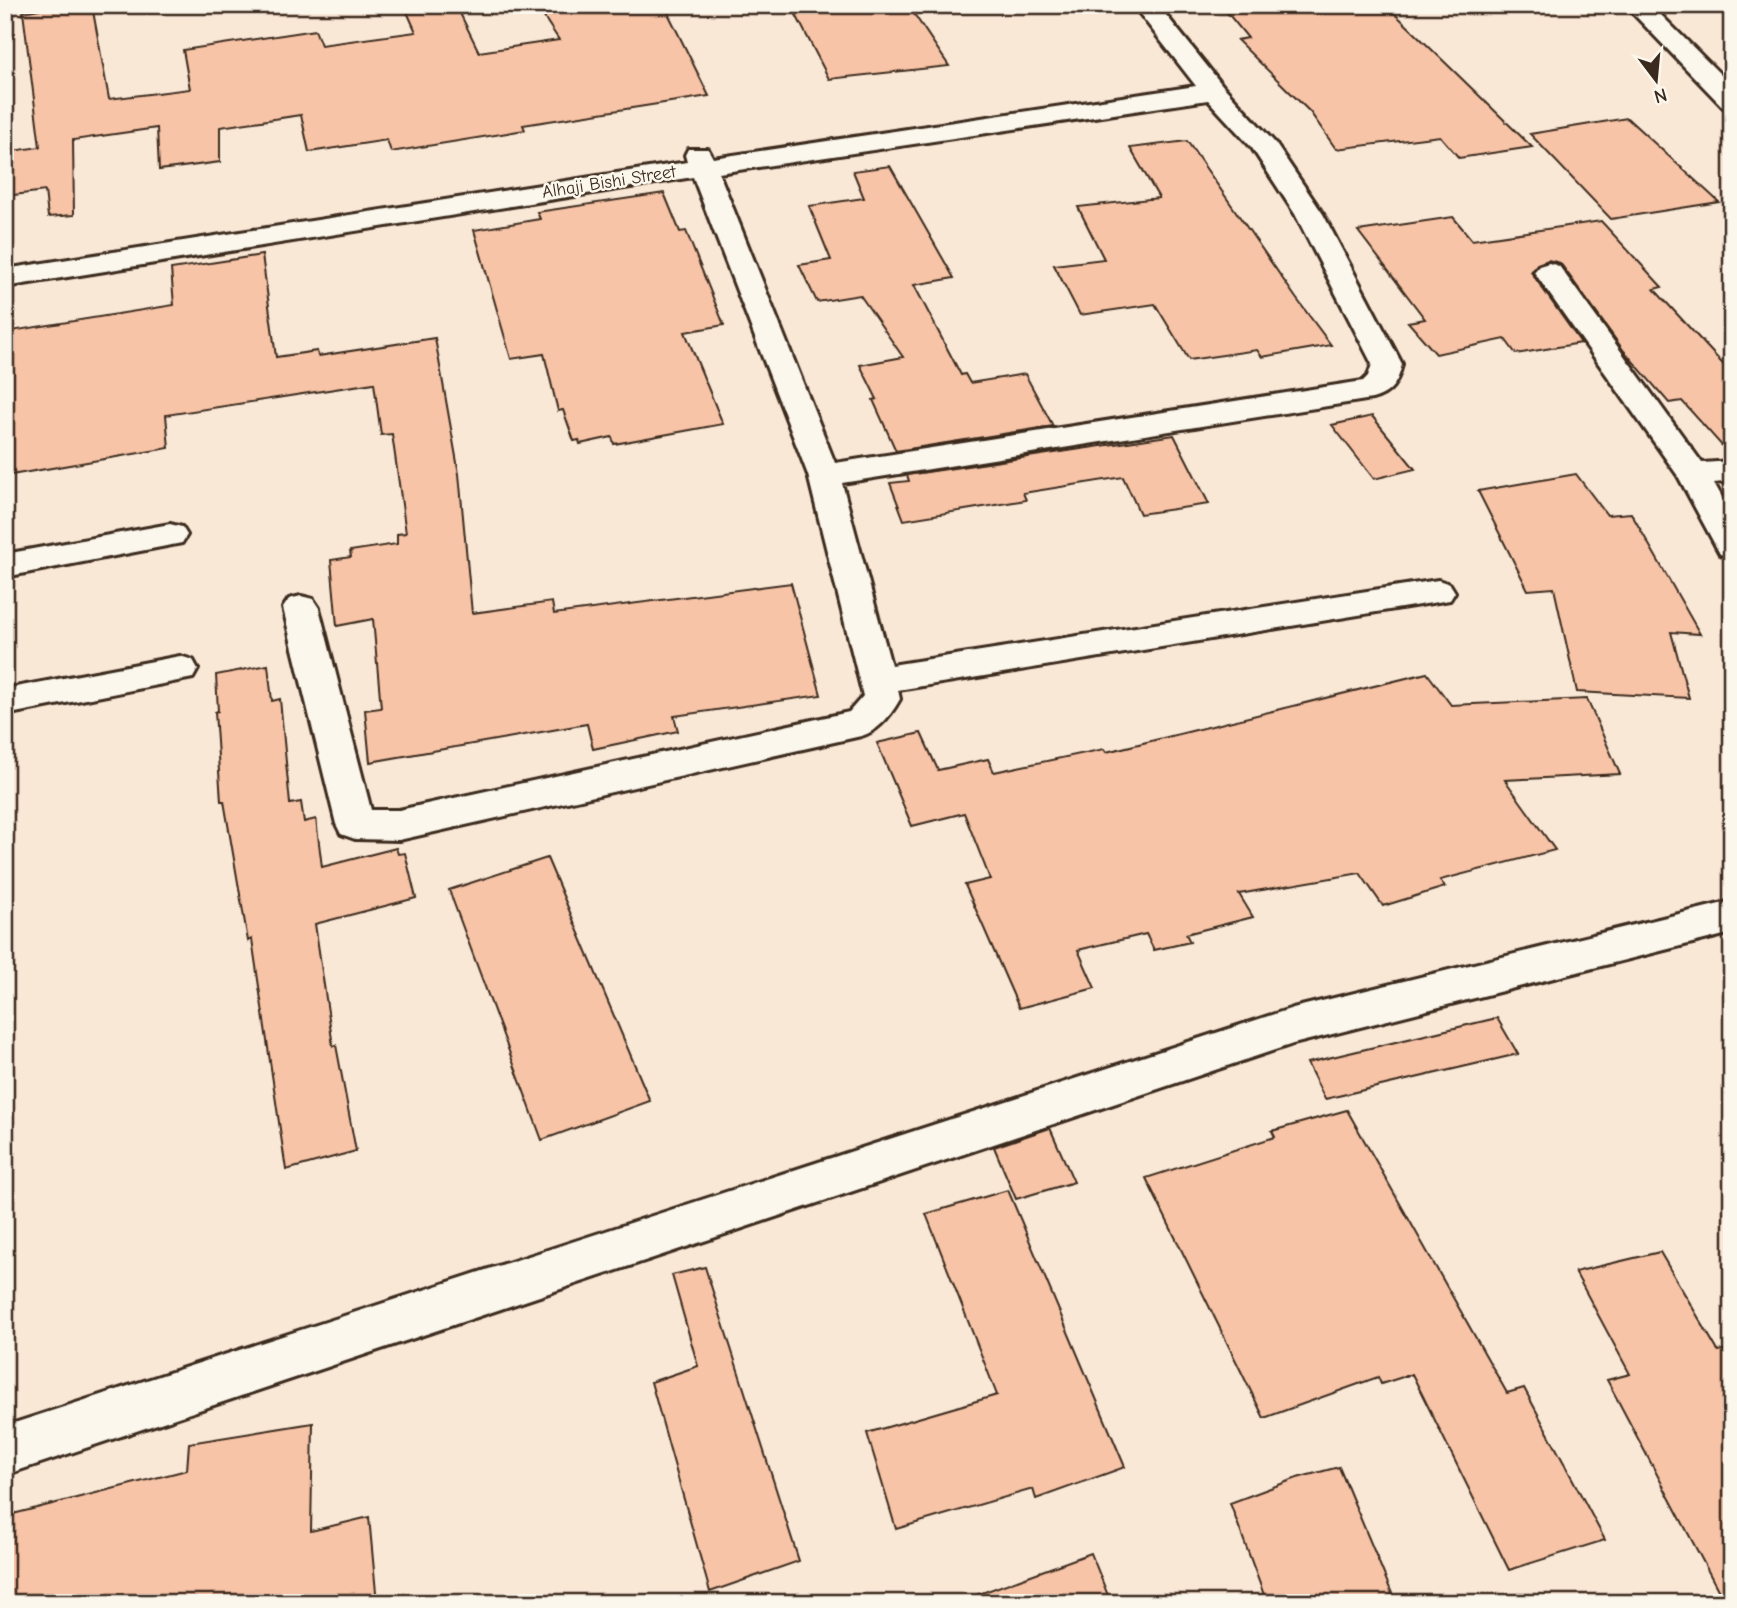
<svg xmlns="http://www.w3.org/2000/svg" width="1737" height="1608" font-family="'Comic Neue',sans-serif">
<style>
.building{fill:#f7c4a7;stroke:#3b2a1e;stroke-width:2}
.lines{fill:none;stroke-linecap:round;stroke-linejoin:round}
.street-casing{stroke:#3b2a1e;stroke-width:6}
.street{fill:#fbf7ec;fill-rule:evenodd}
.labels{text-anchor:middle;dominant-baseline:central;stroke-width:5;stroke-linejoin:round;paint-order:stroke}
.far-street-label{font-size:18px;fill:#3b2a1e;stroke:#fbf7ec}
</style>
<rect width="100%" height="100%" fill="#fae8d7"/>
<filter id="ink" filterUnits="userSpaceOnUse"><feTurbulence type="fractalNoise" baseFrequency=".0143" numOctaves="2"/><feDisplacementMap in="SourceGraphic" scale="14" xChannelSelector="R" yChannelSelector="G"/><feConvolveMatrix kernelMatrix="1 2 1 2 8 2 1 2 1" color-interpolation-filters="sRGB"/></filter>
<g filter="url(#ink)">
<path class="building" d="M60,5H89L93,11L109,99L190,89L183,50L315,30L321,45L416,32L404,5H456L479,52L559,40L536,5H664L709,96L523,125L525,130L391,152L387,140L309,152L301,115L220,127V162L159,170L157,128L73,140L74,215L48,217L45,191L5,196V152L40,147L23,12Z
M791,5H908L949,66L829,79Z
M1221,5H1386L1532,147L1459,158L1440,136L1336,149L1310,112L1237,40L1248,38Z
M1627,118L1719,202L1611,219L1530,134Z
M1187,141L1296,298L1331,345L1262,357L1257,350L1189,360L1155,304L1080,315L1054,265L1104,259L1078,207L1159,198L1130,148Z
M890,166L954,278L914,285L961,375L965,374L970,383L1025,374L1053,426L896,451L873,400L877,399L860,365L903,357L860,295L817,302L799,265L831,260L809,206L864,198L853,171Z
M664,193L680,232L686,231L724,325L685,332L723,424L614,444L612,437L580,444L579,440L574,441L563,410L558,411L544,354L511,359L474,230L540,219L537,212Z
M1453,217L1472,240L1601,221L1662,287L1654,289L1732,374V457L1682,401L1669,403L1624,351L1560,263L1548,260L1537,264L1531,272L1581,343L1516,354L1505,339L1436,354L1408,322L1425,319L1358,231Z
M262,255L276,357L317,351L318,356L435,338L459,474L472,613L552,602L554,614L791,583L821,695L674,716L678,731L593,749L587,724L370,762L365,710L381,708L373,619L337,626L331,560L351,557L350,551L397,544V534L406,533L392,434L381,435L374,383L166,415L169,448L5,476V332L174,305L171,269Z
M1372,416L1415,469L1374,479L1332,425Z
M1174,435L1209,504L1140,514L1123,477L1023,493L1026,500L904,520L890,483L909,481L907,475Z
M1576,474L1607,515L1631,513L1700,634L1671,632L1689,698L1577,692L1554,588L1528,590L1478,491Z
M268,665L272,701L280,699L290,804L301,802L304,822L316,819L322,867L396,848L398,854L405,853L416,898L315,924L333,1046L336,1045L356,1151L286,1170L252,939L248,941L224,801H221L215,712L218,711L216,675Z
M1427,673L1451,705L1587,699L1620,774L1505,780L1555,850L1440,880L1445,887L1383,906L1360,873L1239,894L1253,917L1186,934L1190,942L1154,950L1146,934L1078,950L1095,988L1019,1008L965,885L990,879L964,813L912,826L877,743L921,733L938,770L988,759L994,772L1104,749L1106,752Z
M547,858L650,1101L542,1140L449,890Z
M1497,1018L1518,1054L1325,1099L1307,1063Z
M1347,1110L1507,1393L1524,1388L1605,1540L1509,1570L1412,1374L1381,1384L1378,1377L1264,1418L1146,1178L1275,1137L1272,1131Z
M1050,1128L1074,1182L1016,1199L994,1147Z
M1008,1190L1125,1467L1036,1499L1033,1489L896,1529L867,1433L997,1395L926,1214Z
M1660,1252L1718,1351L1732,1348V1603H1725L1607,1380L1630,1374L1575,1272Z
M705,1267L799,1561L710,1592L651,1382L698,1366L672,1275Z
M313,1423L311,1531L369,1517L377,1603H5V1516L187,1470L189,1443Z
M1339,1467L1396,1603H1267L1230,1503L1297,1478Z
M1091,1553L1111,1603H968V1598Z"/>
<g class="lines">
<g class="street-casing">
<path id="street" d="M1133,5H1158L1223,86L1275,143L1323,214L1402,364C1398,383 1391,394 1372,399L842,483L891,665L1438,580L1450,584L1455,592L1450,600L898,690L900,699C891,715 879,731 861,736L399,840L355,839L341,834L336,824L283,608L289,599L301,596L313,599L319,608L371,810H399L849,712L863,696L808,475L693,177L5,287V269L687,162L685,155L688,149H708L713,158L1196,86ZM1208,100L1252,148L1295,214L1372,364L1368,376L1363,381L835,463L719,173Z
M1625,5H1651L1732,86V109L1723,107Z
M1549,263L1559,266L1702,463L1732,461V481L1714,483L1732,515V557L1720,554L1678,476L1534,272L1539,266Z
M170,524L182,527L187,535L182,543L5,577V554Z
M180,656L193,660L198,669L193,678L5,715V689Z
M1732,901V933L1293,1044L5,1475V1426L1293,1008Z"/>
</g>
<use href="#street" class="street"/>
</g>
</g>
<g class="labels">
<g class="far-street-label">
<text transform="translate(609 182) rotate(-9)">Alhaji Bishi Street</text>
</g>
</g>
<rect width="1737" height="1608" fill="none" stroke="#fbf7ec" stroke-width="28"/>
<rect x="14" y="14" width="1709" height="1580" fill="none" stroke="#3b2a1e" stroke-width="2.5" filter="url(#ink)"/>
<g transform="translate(1656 80) rotate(164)" stroke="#fbf7ec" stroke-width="5" paint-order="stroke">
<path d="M0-5L12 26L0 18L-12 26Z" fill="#3b2a1e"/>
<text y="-10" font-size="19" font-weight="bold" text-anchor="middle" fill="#3b2a1e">N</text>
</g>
</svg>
